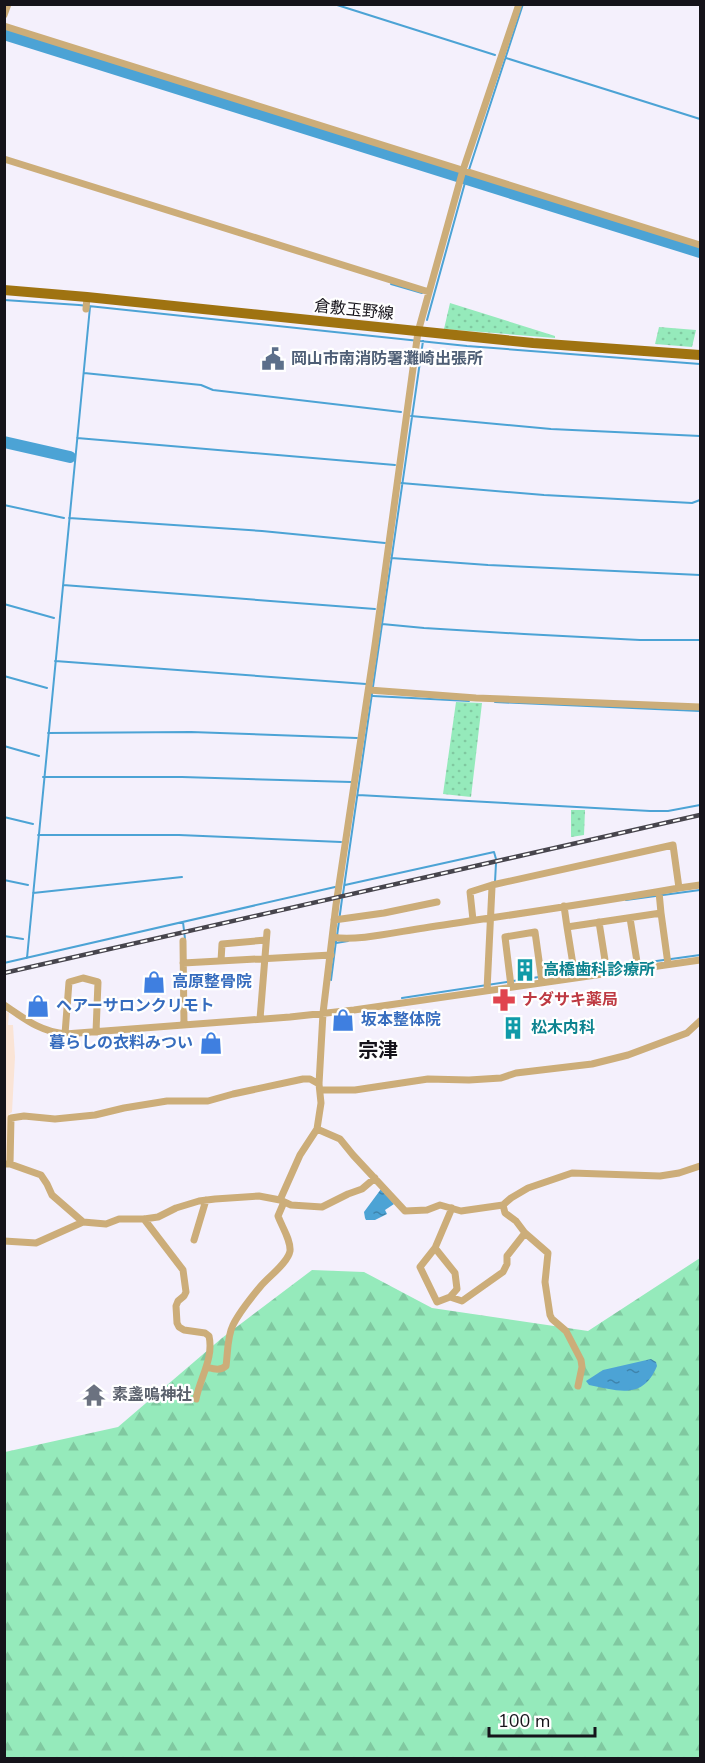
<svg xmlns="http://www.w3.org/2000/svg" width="705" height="1763" font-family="'Nunito Sans','Noto Sans JP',sans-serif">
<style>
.education{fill:#fae4d6}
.grass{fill:url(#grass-dots)}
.forest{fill:url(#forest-firs)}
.water{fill:url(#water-ripples)}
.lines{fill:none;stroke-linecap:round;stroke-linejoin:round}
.stream{stroke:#4ca3d5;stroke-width:2}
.river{stroke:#4ca3d5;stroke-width:12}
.minor{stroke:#ccad79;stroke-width:7}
.primary{stroke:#9f7311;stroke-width:10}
.rail-casing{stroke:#47454d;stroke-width:4.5}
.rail{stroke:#fff;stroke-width:2;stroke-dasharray:7;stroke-linecap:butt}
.labels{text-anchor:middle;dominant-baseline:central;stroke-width:4.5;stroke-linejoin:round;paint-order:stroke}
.street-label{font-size:16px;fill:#15131a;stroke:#fff}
.service-label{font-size:16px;font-weight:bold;fill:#4e5e75;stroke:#fff;text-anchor:start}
.culture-label{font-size:16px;font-weight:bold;fill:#0d838f;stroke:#fff;text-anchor:start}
.shop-label{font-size:16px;font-weight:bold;fill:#366cbe;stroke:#fff;text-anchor:start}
.health-label{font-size:16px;font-weight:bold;fill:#be3a42;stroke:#fff;text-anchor:start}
.worship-label{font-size:16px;font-weight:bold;fill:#5b616d;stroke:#fff;text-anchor:start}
.quarter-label{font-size:20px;font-weight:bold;fill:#15131a;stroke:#fff}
</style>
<defs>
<pattern id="grass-dots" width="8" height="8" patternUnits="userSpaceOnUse" patternTransform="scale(1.5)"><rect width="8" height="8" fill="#95eabb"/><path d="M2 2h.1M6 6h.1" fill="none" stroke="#80c8a0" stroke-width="1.8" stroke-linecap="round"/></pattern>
<pattern id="forest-firs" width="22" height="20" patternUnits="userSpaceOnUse" patternTransform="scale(1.5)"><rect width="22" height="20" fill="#95eabb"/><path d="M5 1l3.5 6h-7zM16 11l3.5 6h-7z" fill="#80c8a0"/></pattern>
<pattern id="water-ripples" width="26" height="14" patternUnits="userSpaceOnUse" patternTransform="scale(1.5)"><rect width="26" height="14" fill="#4ca3d5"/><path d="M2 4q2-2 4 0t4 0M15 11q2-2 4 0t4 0" fill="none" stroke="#3e84ac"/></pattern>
</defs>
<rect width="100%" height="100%" fill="#f4f0fc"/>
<path class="education" d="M4,1011L9,1013L8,1025H13L15,1057L12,1112L9,1114L8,1160L4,1162Z"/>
<path class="grass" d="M450,303L555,336V338L444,329Z
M659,327L696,330L692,347L655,344Z
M456,702L482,703L471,797L443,794Z
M571,810H585L584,835L571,837Z"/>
<path class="forest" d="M700,1258V1758H5V1452L118,1427L222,1338L312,1270L364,1272L432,1308L588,1331Z"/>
<path class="water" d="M381,1189L394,1204L385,1210L387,1214L375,1220H366L365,1218L364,1212Z
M651,1359L656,1362L657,1366C643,1400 619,1391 589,1385L586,1381L603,1370Z"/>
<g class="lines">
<path class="stream" d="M334,4L495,55
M506,58L700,119
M391,284L422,293
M4,300L79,305L467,346L700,364
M427,320L466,179L523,4
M84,373L201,385L213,390L401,412
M411,416L551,429L700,436
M77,438L395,465
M401,483L544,495L692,503L700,500
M4,505L64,518
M69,518L262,531L385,543
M391,558L488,565L700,575
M63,585L375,609
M4,604L54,618
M382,624L424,628L524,634L640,640H700
M55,661L366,684
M4,676L47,688
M373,696L469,701
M495,702L700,711
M48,733L191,732L357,738
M4,746L39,756
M43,777H182L351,782
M358,795L650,811H668L700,805
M4,817L33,824
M38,835H179L341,842
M4,880L28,885
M495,882L496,863
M345,885L494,852L496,859
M33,893L182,877
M343,894L423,341
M626,900L700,890
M183,922L185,939
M4,936L23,939
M337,936L342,899
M336,943L348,941
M27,958L90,307
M4,963L335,887
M577,972L700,955
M544,976L571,973
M331,980L336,941
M402,998L539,977"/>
<path class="river" d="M4,34L700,252
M4,442L70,457"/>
<path class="minor" d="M519,4L463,170L418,332L375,645L336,905L323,1013L319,1084L321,1103L317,1129L340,1139L353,1155L405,1211L427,1210L440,1205L461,1211L503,1205L511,1198L528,1188L572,1173L660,1176L679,1173L700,1166
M4,15L8,4
M4,26L700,245
M4,159L429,292
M86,309L87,297
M369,690L476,698L700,707
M679,888L700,885
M659,892L661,913
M564,906L567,927
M630,918L638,968
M334,920L384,913L437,902
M599,922L607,973
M333,937C354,942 401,931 424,928C509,915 595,903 679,888L673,845L492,885L470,892L473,920
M183,941L184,1025
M221,961L222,944L266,940
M183,963L331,955
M575,977L567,927L661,913L668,964
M511,986L505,937L535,932L542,982
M487,990L492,887
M4,1005C25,1019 39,1031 65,1034L290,1017L354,1010L700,960
M260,1019L267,932
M65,1034L69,982L83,978L98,982L96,1032
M320,1090H355L428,1079L469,1080L501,1078L516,1073L592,1064L628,1055L687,1033L700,1021
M4,1164H10L41,1175L47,1184L52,1195L83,1222
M10,1164L11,1118L24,1116L55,1119L95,1115L124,1108L167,1101H208L233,1094L303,1079H310L319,1084
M280,1200L300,1155L317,1129
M503,1205L505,1213L516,1221L525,1233L548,1253L545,1282L550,1315L552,1319L566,1331L581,1360L582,1367L578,1386
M452,1208L435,1248L420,1267L437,1302L450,1297L462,1301L503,1272L507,1264V1256L525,1233
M144,1219L183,1270L186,1292L184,1296L178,1301L176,1306L177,1323L179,1327L184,1330L205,1333L209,1336C214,1358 200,1378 196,1399
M194,1240L206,1200
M4,1241L36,1243L83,1222L106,1224L119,1219H144L158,1217L176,1208L199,1201L215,1199L259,1196L280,1200L291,1205L322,1207L348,1194L362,1189L375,1178
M435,1248L455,1273L457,1289L450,1297
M206,1367C214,1369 220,1371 226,1366C228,1352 227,1337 233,1325C240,1311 251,1298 260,1287C268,1277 288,1263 290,1251C291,1240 282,1227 278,1216L284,1202"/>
<path class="primary" d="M4,290L87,297L533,343L700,355"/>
<g class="rail-casing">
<path id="rail" d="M4,973L700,815"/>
</g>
<use href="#rail" class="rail"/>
</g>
<defs>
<g id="civic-bare" transform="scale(1.8)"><path d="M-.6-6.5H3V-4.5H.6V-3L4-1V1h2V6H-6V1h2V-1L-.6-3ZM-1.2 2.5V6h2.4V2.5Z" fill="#5c6f8a" stroke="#fff" stroke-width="2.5" paint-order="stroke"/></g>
<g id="building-bare" transform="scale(1.8)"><path d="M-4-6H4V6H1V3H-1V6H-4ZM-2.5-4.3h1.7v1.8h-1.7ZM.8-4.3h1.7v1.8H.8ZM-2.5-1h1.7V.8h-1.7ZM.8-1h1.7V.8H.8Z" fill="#0f9aa8" stroke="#fff" stroke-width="2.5" paint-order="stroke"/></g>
<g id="shop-bare" transform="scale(1.8)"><path d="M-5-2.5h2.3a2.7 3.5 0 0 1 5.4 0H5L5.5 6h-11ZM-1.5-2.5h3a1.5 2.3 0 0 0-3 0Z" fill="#3f7fe0" stroke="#fff" stroke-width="2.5" paint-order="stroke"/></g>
<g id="pharmacy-bare" transform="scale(1.8)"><path d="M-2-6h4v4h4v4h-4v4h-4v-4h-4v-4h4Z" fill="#e0444e" stroke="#fff" stroke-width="2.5" paint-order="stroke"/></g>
<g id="temple-bare" transform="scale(1.8)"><path d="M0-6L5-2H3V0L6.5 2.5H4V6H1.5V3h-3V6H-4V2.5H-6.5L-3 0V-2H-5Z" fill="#6b7280" stroke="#fff" stroke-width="2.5" paint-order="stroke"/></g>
</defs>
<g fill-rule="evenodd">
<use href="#civic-bare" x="273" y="359"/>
<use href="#building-bare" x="525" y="970"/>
<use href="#shop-bare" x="154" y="982"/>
<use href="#pharmacy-bare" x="504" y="1000"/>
<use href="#shop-bare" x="38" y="1006"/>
<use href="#shop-bare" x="343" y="1020"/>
<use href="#building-bare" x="513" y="1028"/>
<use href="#shop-bare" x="211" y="1043"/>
<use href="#temple-bare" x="94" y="1395"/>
</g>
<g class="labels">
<g class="street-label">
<text transform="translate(354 310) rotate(6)">倉敷玉野線</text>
</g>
<g class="service-label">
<text x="291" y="359">岡山市南消防署灘崎出張所</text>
</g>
<g class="culture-label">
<text x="543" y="970">高橋歯科診療所</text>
<text x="531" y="1028">松木内科</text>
</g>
<g class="shop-label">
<text x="172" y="982">高原整骨院</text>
<text x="56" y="1006">ヘアーサロンクリモト</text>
<text x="361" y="1020">坂本整体院</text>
<text x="193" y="1043" text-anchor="end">暮らしの衣料みつい</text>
</g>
<g class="health-label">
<text x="522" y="1000">ナダサキ薬局</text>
</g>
<g class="worship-label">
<text x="112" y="1395">素盞嗚神社</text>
</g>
<g class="quarter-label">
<text x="378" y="1050">宗津</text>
</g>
</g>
<rect width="705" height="1763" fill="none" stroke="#15131a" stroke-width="12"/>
<path d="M489 1727v9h106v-9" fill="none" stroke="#15131a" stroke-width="3"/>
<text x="498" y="1727" font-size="18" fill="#15131a" stroke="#ffffff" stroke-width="4.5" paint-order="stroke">100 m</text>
</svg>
